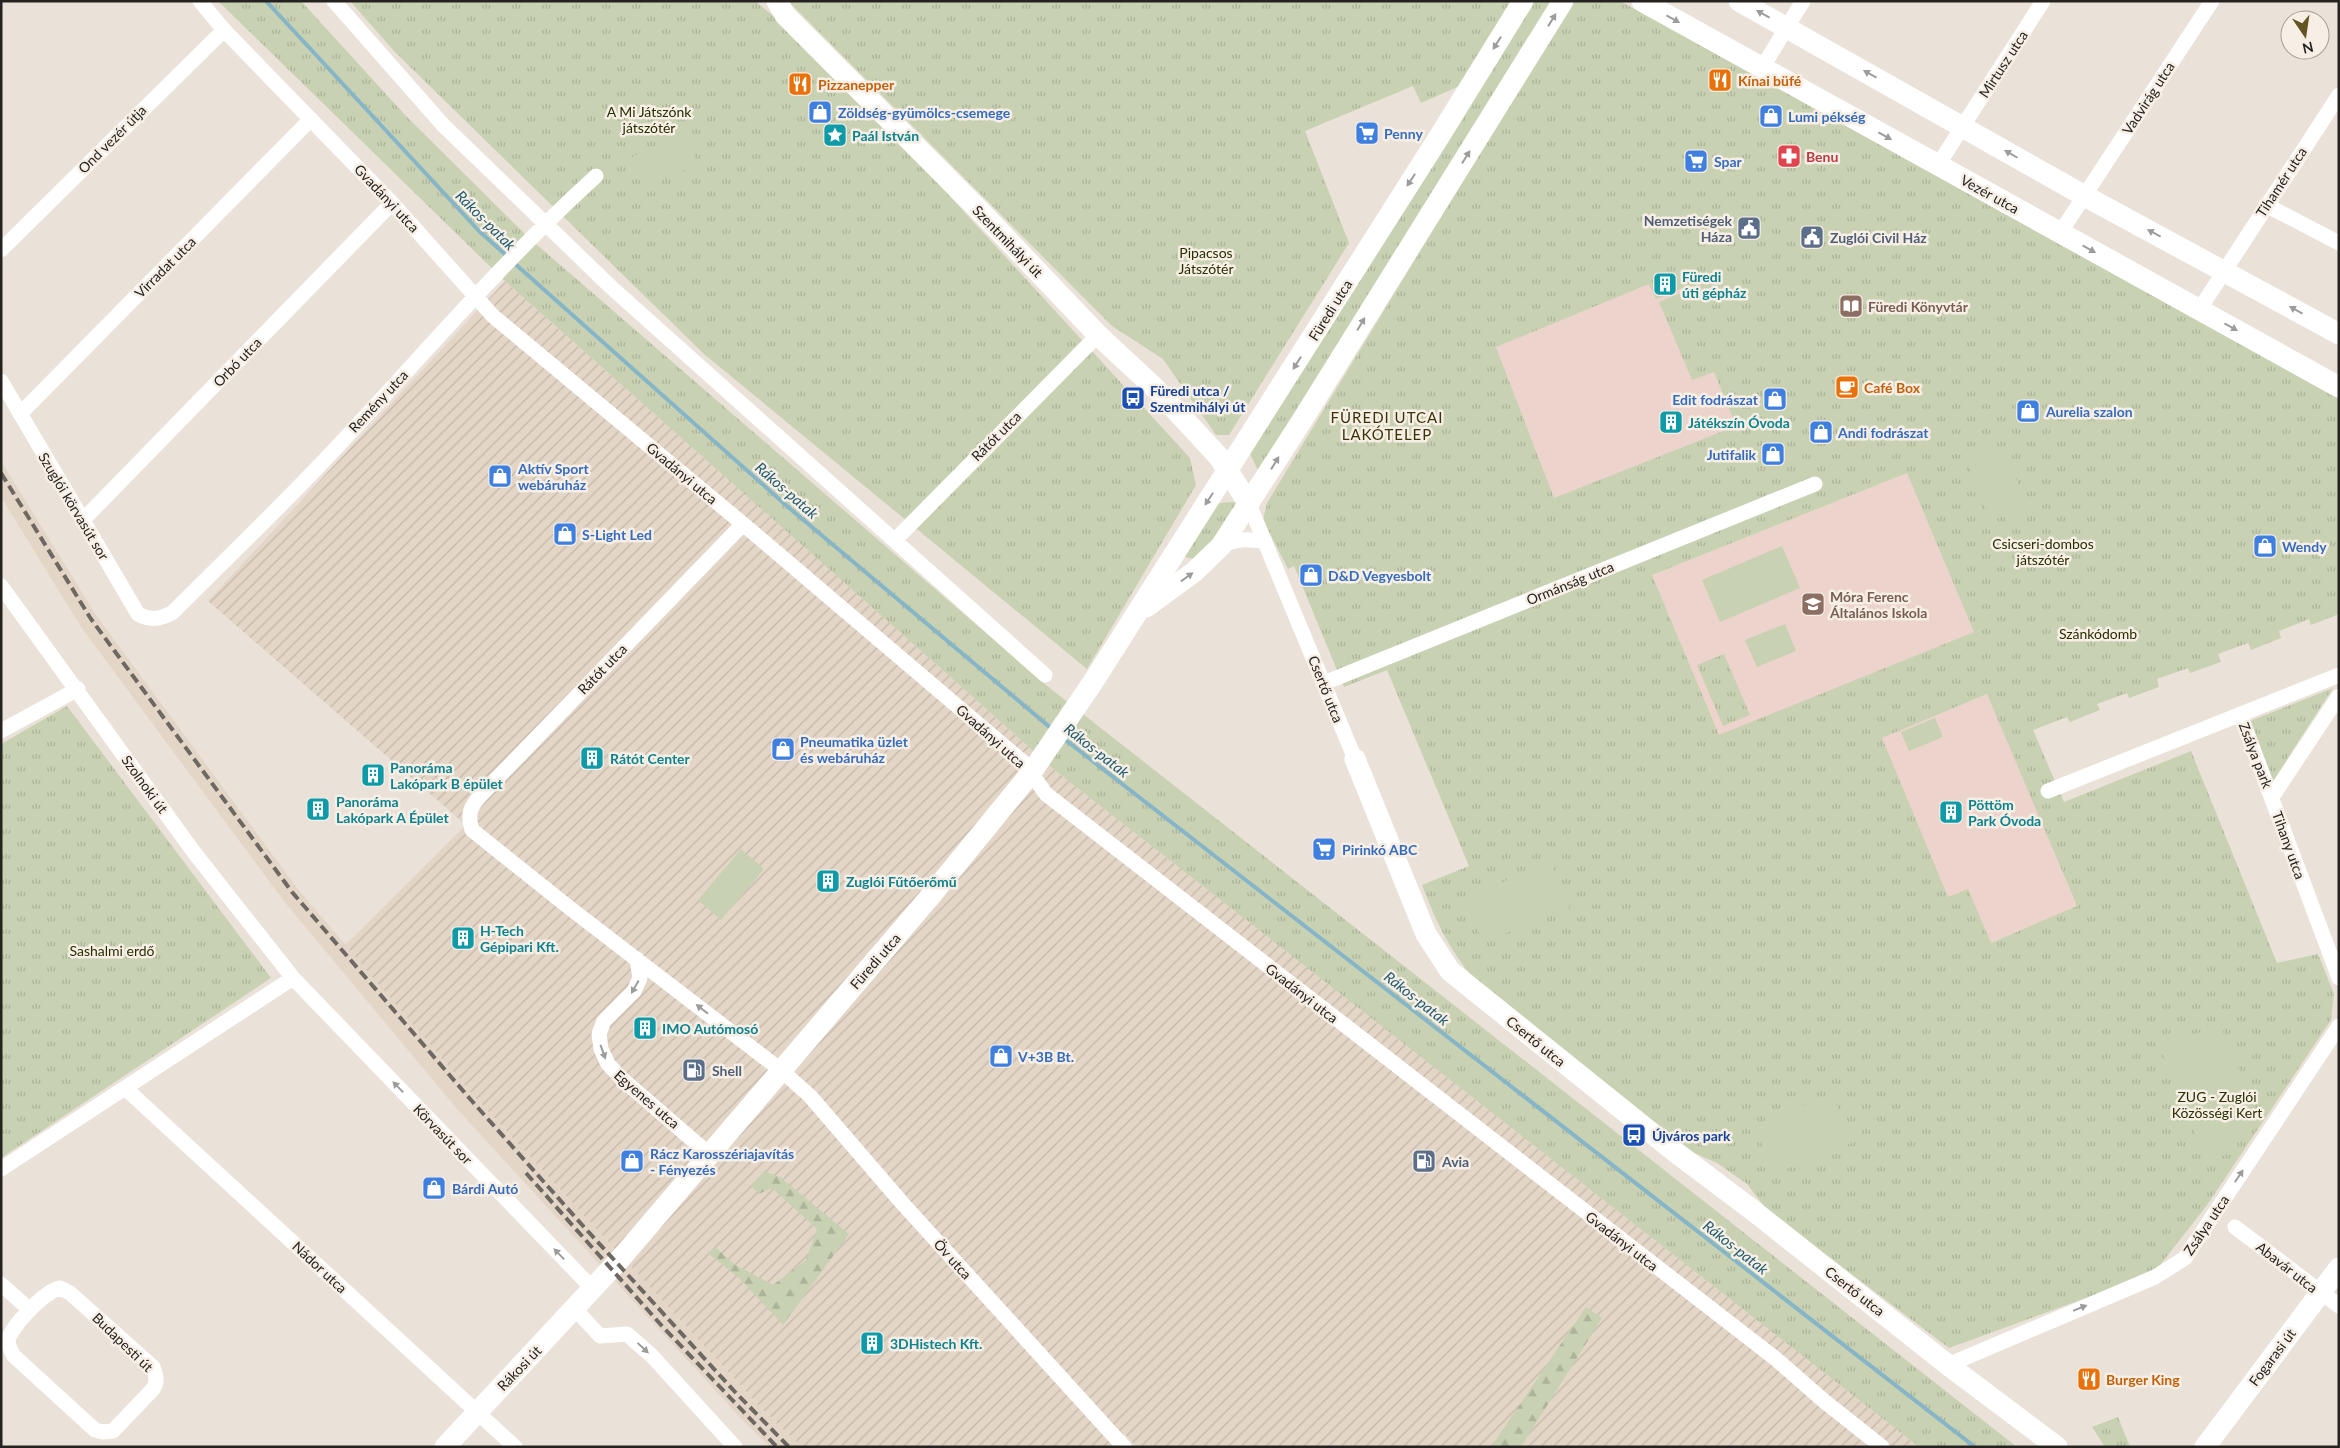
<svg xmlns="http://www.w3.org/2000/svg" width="2340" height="1448" font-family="Lato,sans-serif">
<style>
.industrial{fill:url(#industrial-furrows)}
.education{fill:#ecd3cb}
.built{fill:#e3d6c7}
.grass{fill:url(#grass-tufts);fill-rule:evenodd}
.forest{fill:url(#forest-firs)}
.garden{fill:#c8d1b2}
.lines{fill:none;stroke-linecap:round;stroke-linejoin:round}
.stream{stroke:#87b5c8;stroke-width:4}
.street{stroke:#fff;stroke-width:15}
.secondary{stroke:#fff;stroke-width:21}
.rail{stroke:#6d6862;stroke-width:4;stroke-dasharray:10 5;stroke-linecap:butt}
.oneway{fill:#9d9c9a}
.labels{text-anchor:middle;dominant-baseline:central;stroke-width:5;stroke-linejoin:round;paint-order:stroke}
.street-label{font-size:14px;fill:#25221f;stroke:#f7efe5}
.food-label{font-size:14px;font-weight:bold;fill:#c56008;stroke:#f7efe5;text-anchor:start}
.park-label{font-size:14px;fill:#272f00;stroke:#f7efe5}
.shop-label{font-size:14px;font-weight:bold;fill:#366cbe;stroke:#f7efe5;text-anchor:start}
.culture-label{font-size:14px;font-weight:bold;fill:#0d838f;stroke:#f7efe5;text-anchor:start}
.health-label{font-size:14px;font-weight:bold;fill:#be3a42;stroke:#f7efe5;text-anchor:start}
.service-label{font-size:14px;font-weight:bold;fill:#4e5e75;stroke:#f7efe5;text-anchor:start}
.education-label{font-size:14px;font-weight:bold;fill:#785e54;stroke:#f7efe5;text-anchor:start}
.transit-label{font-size:14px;font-weight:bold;fill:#164399;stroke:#f7efe5;text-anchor:start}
.water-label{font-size:15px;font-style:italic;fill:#205b70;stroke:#f7efe5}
.neighbourhood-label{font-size:15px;letter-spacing:1px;fill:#3b3106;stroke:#f7efe5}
</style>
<defs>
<pattern id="industrial-furrows" width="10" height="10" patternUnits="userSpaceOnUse" patternTransform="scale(1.25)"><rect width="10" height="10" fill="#e3d6c7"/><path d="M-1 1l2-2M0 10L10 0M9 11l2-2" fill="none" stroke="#c3b7aa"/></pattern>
<pattern id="grass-tufts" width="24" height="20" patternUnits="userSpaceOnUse" patternTransform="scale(1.25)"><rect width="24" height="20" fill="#c8d1b2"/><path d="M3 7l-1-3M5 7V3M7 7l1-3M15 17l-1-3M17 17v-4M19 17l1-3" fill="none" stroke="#acb399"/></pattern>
<pattern id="forest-firs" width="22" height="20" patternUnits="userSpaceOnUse" patternTransform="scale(1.25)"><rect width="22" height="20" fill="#c8d1b2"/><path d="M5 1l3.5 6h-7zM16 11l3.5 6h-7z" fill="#acb399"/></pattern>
</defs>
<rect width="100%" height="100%" fill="#eae2d8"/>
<path class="industrial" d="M505,281L1057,772L1919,1447H1136L1124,1433L1116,1447H802L763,1410L474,1096L345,945L466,825L208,601Z"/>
<path class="education" d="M1650,283L1680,289L1736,426L1554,498L1496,347Z
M1907,473L1974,632L1719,736L1652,575Z
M1988,694L2077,907L1942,963L1852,750Z"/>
<path class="built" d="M1,461L96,615L297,888L474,1096L763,1410L802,1447H770L747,1425L458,1110L283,900L81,627L1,497Z"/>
<path class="grass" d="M218,1H301L406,116L529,238L1046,685L2017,1447H1919L1057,772L505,281Z
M350,1H755L786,26L879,119L1190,458L1196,485L1087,669L704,354L394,51Z
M788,1H1516L1464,84L1421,103L1413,86L1305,131L1349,243L1229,435H1216L1163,359L1112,326Z
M1532,1H1556L1259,473L1249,451Z
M1572,1H1620L2339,399V614L2311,625L2309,619L2279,631L2281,638L2251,650L2248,643L2218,654L2221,662L2190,673L2188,668L2157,679L2159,687L2129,698L2127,693L2097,704L2100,710L2070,722L2067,717L2033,730L2064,802L2191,751L2277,963L2318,954L2334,994L2331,1020L2207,1205L2154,1273L1949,1348L1767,1210L1747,1184L1717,1163L1685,1149L1484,991C1454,957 1438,928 1422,885L1469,866L1387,670L1344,687L1294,566L1288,569L1263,520L1267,503ZM1649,284L1656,299L1680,289L1681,293L1659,302L1692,380L1714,372L1736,426L1554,498L1496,347ZM1907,473L1974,632L1719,735L1652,575ZM1987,694L2077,906L1991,943L1968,889L1948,897L1882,738Z
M1234,502L1239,507L1224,529L1194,559L1185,557V550L1212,508L1220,503Z
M1724,654L1750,715L1723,726L1697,665Z
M2333,688L2273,781L2250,721Z
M67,706L271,978L1,1158V744Z
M2118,1417L2130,1447H2105L2092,1427Z"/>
<path class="forest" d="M764,1171L780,1177L849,1234L783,1325L739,1278L708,1253L715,1247L734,1264L773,1285L806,1260L817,1229L772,1188L759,1194L751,1186Z
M1586,1307L1602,1318L1521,1447H1491Z"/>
<path class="garden" d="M685,136L697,165L643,187L631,157Z
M2003,447L2027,506L1991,521L1967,461Z
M1782,546L1800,588L1720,622L1702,580Z
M1785,624L1796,651L1757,667L1745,640Z
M1935,718L1943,737L1909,751L1901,732Z
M741,849L764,869L721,920L698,900Z
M1551,862L1570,907L1483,942L1465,898Z
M2220,1024L2256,1112L2225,1156L2202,1152L2160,1048Z
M1832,1094L1852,1143L1774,1174L1754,1125Z"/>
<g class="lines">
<path class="stream" d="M266,1L479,231L508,257
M513,262L788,507L1052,729
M1063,738L1975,1447"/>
<path class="street" d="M200,1L224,30L392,203L493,316L743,524L1023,762L1046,794L1776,1359L1824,1401L1882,1447
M334,1L443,125L612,288L1045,675
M1762,68L1803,1
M1938,165L2043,1
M2266,205L2339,243
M2060,233L2212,1
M1,250L224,30
M2199,310L2339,95
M1,381L138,614C150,621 160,619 172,613C220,565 269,518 316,469C410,371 496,267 596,176
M20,414L311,119
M1249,504L1355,759
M82,521L392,203
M743,524L481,795C470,807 467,814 472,830L571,909L782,1071L810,1096L903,1204L1124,1447
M896,539L1098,335
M1221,546C1237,539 1248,538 1265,542
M1,586L193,851L293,978L593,1289
M1324,683L1815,484
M2240,714L2339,978
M1,731L78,689
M2048,791L2339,675
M2272,797L2339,696
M637,959L640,978L634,991L604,1021L599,1034L601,1049L608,1064L622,1079L710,1155
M125,1088L515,1447
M1,1169L293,978
M2235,1227L2339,1306
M1,1284L30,1310
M60,1288L70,1293L153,1367C156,1375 158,1382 153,1389L113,1431L103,1432L95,1430L14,1356C11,1351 8,1346 8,1341C10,1327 46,1290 60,1288Z
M575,1309L600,1336L627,1334L652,1356L735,1447
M1948,1365L2155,1277L2185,1258L2339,1026"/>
<path class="secondary" d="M777,1L785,15L982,213L1098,335L1157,390L1219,457L1249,504
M1642,1L2339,387
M1739,1L2083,195L2339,334
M1146,607L1194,572L1221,546L1301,422L1563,1
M1355,759L1426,934L1450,971L1674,1151L1755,1212L1948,1365L2057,1447
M445,1447L621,1258L928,899L1031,773L1093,682L1439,137L1523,1
M2205,1447L2339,1268"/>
<path class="rail" d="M1,473L91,619L292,892L471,1100L584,1227L736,1393L789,1447
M526,1173L662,1326L777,1447"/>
</g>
<defs><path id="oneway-solid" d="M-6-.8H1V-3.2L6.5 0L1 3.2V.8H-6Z" transform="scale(1.25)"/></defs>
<g class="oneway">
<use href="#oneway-solid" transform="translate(1763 14) rotate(-151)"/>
<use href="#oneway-solid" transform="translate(1673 19) rotate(29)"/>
<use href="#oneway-solid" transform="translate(1552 20) rotate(-58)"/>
<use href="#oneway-solid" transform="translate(1497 43) rotate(122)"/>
<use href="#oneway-solid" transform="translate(1870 74) rotate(-151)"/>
<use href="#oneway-solid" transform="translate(1885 136) rotate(29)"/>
<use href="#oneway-solid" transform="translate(2011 154) rotate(-150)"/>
<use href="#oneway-solid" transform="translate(1466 157) rotate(-58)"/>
<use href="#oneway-solid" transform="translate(1411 180) rotate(123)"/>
<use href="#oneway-solid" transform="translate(2154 233) rotate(-152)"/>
<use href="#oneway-solid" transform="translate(2089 249) rotate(29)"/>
<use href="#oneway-solid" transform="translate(2296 310) rotate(-151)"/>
<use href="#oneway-solid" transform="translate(1361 324) rotate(-59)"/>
<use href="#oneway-solid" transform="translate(2231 327) rotate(29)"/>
<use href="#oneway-solid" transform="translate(1297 363) rotate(122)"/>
<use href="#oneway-solid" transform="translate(1275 463) rotate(-58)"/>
<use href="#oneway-solid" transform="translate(1209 499) rotate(123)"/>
<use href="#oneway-solid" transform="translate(1187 577) rotate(-36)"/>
<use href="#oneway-solid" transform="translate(635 987) rotate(119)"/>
<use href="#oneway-solid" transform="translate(702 1009) rotate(-142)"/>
<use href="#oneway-solid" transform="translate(603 1052) rotate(70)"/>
<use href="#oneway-solid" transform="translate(398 1087) rotate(-134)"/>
<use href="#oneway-solid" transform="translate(2239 1176) rotate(-56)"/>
<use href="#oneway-solid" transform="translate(559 1254) rotate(-134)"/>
<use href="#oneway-solid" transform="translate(2080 1308) rotate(-22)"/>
<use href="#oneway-solid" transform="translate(643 1348) rotate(43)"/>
</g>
<defs>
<g id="restaurant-square" transform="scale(1.25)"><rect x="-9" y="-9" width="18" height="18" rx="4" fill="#e8710a" stroke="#f7efe5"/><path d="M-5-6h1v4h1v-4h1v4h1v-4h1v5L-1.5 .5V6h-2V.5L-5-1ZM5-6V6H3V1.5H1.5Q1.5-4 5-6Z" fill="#fff"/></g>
<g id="shop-square" transform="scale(1.25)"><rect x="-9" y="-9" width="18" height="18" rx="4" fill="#3f7fe0" stroke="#f7efe5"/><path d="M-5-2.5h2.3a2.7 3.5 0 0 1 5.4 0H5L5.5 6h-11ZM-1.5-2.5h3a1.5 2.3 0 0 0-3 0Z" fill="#fff"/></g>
<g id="supermarket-square" transform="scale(1.25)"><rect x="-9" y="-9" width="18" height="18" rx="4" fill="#3f7fe0" stroke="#f7efe5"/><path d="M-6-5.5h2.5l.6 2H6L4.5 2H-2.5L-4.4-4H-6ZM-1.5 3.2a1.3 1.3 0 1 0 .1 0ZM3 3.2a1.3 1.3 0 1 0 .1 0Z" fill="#fff"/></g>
<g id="sight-square" transform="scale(1.25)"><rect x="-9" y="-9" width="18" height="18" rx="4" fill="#0f9aa8" stroke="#f7efe5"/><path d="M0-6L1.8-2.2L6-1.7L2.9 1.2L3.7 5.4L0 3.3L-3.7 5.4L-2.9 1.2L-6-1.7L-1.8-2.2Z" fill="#fff"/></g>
<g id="pharmacy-square" transform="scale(1.25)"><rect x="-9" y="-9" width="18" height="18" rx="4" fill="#e0444e" stroke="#f7efe5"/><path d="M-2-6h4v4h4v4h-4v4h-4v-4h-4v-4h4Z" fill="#fff"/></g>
<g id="civic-square" transform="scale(1.25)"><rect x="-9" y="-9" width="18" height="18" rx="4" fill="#5c6f8a" stroke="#f7efe5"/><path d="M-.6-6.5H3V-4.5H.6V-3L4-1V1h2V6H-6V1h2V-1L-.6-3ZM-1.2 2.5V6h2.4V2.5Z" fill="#fff"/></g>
<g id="building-square" transform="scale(1.25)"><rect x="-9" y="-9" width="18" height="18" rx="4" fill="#0f9aa8" stroke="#f7efe5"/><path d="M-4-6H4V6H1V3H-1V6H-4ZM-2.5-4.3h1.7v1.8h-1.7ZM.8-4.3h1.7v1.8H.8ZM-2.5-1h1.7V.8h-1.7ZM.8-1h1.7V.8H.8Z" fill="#fff"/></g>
<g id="library-square" transform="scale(1.25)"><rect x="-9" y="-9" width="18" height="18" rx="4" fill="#8d6e63" stroke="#f7efe5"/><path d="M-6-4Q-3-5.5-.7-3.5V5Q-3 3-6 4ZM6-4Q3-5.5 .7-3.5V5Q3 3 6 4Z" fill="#fff"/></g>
<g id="cafe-square" transform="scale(1.25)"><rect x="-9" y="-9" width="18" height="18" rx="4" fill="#e8710a" stroke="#f7efe5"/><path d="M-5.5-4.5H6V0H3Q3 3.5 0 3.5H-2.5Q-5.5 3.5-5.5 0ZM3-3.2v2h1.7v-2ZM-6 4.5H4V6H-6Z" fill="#fff"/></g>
<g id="bus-square" transform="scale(1.25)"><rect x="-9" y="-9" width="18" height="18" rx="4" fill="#1a4fb4" stroke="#f7efe5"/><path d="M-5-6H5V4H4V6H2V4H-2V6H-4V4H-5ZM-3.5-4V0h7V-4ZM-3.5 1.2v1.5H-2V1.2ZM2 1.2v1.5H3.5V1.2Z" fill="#fff"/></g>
<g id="school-square" transform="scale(1.25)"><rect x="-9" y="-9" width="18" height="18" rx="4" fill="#8d6e63" stroke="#f7efe5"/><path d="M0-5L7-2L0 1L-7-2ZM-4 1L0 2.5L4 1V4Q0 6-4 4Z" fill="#fff"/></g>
<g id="fuel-square" transform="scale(1.25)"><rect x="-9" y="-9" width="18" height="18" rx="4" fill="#5c6f8a" stroke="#f7efe5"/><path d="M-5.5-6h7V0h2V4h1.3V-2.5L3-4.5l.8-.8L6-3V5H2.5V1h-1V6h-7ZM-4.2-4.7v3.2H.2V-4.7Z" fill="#fff"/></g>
</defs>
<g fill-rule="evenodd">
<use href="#restaurant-square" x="1720" y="80"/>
<use href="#restaurant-square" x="800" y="84"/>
<use href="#shop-square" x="820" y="112"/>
<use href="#shop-square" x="1771" y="116"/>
<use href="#supermarket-square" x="1367" y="133"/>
<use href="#sight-square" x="835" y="135"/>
<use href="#pharmacy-square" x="1789" y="156"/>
<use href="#supermarket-square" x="1696" y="161"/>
<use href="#civic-square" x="1749" y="228"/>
<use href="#civic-square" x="1812" y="237"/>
<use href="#building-square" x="1665" y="284"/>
<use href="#library-square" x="1851" y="306"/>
<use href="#cafe-square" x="1847" y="387"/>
<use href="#bus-square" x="1133" y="398"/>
<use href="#shop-square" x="1775" y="399"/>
<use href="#shop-square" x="2028" y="411"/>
<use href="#building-square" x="1671" y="422"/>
<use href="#shop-square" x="1821" y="432"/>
<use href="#shop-square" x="1773" y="454"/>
<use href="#shop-square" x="500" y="476"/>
<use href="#shop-square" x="565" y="534"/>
<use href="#shop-square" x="2265" y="546"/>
<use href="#shop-square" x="1311" y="575"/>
<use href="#school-square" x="1813" y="604"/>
<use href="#shop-square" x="783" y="749"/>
<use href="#building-square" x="592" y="758"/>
<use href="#building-square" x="373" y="775"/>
<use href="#building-square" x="318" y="809"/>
<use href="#building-square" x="1951" y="812"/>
<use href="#supermarket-square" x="1324" y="849"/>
<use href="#building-square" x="828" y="881"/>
<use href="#building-square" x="463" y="938"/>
<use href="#building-square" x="645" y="1028"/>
<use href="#shop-square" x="1001" y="1056"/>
<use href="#fuel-square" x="694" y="1070"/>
<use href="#bus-square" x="1634" y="1135"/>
<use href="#shop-square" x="632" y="1161"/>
<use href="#fuel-square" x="1424" y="1161"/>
<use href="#shop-square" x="434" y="1188"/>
<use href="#building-square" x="872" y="1343"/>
<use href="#restaurant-square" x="2089" y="1379"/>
</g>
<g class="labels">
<g class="street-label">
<text transform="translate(2003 64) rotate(-57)">Mirtusz utca</text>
<text transform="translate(2148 98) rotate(-57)">Vadvirág utca</text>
<text transform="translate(112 139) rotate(-45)">Ond vezér útja</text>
<text transform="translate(2281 182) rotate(-57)">Tihamér utca</text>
<text transform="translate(1990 194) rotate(29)">Vezér utca</text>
<text transform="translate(387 198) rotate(47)">Gvadányi utca</text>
<text transform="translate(1008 241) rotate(46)">Szentmihályi út</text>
<text transform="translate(165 267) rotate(-45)">Virradat utca</text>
<text transform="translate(1330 310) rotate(-58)">Füredi utca</text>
<text transform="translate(237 362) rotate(-46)">Orbó utca</text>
<text transform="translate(378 401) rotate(-47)">Remény utca</text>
<text transform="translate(996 436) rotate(-45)">Rátót utca</text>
<text transform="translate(682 473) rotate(40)">Gvadányi utca</text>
<text transform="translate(74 506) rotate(59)">Szuglói körvasút sor</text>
<text transform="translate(1570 583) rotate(-22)">Ormánság utca</text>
<text transform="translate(602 669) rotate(-46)">Rátót utca</text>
<text transform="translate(1326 689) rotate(68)">Csertő utca</text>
<text transform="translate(991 736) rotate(42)">Gvadányi utca</text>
<text transform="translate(2256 755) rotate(69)">Zsálya park</text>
<text transform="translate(145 784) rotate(54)">Szolnoki út</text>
<text transform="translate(2289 845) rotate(70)">Tihany utca</text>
<text transform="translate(875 961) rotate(-49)">Füredi utca</text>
<text transform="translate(1302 993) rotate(38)">Gvadányi utca</text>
<text transform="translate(1536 1041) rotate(39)">Csertő utca</text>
<text transform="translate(647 1099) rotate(41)">Egyenes utca</text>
<text transform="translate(443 1134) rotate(46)">Körvasút sor</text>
<text transform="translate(2206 1225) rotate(-56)">Zsálya utca</text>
<text transform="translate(1622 1241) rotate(38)">Gvadányi utca</text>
<text transform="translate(953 1259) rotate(48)">Öv utca</text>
<text transform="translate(320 1267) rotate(43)">Nádor utca</text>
<text transform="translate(2287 1267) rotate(38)">Abavár utca</text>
<text transform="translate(1855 1291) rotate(38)">Csertő utca</text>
<text transform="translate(123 1342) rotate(44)">Budapesti út</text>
<text transform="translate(2272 1357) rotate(-53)">Fogarasi út</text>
<text transform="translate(519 1368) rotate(-46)">Rákosi út</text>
</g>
<g class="food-label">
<text x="1738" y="80">Kínai büfé</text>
<text x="818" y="84">Pizzanepper</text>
<text x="1864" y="387">Café Box</text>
<text x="2106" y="1379">Burger King</text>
</g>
<g class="park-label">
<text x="649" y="111">A Mi Játszónk<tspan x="649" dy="16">játszótér</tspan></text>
<text x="1206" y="252">Pipacsos<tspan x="1206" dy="16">Játszótér</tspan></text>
<text x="2043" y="543">Csicseri-dombos<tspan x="2043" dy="16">játszótér</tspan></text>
<text x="2098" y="633">Szánkódomb</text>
<text x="112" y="950">Sashalmi erdő</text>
<text x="2217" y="1096">ZUG - Zuglói<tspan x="2217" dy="16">Közösségi Kert</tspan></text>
</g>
<g class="shop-label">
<text x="838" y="112">Zöldség-gyümölcs-csemege</text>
<text x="1788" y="116">Lumi pékség</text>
<text x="1384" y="133">Penny</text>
<text x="1714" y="161">Spar</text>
<text x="1758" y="399" text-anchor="end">Edit fodrászat</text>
<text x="2046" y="411">Aurelia szalon</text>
<text x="1838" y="432">Andi fodrászat</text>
<text x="1756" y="454" text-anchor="end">Jutifalik</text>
<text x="518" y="468">Aktív Sport<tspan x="518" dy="16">webáruház</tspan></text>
<text x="582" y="534">S-Light Led</text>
<text x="2282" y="546">Wendy</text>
<text x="1328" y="575">D&amp;D Vegyesbolt</text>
<text x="800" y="741">Pneumatika üzlet<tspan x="800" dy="16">és webáruház</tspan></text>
<text x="1342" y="849">Pirinkó ABC</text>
<text x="1018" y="1056">V+3B Bt.</text>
<text x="650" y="1153">Rácz Karosszériajavítás<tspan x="650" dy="16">- Fényezés</tspan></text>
<text x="452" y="1188">Bárdi Autó</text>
</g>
<g class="culture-label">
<text x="852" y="135">Paál István</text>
<text x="1682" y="276">Füredi<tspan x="1682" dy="16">úti gépház</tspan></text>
<text x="1688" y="422">Játékszín Óvoda</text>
<text x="610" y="758">Rátót Center</text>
<text x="390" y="767">Panoráma<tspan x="390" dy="16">Lakópark B épület</tspan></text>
<text x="336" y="801">Panoráma<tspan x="336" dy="16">Lakópark A Épület</tspan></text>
<text x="1968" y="804">Pöttöm<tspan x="1968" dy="16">Park Óvoda</tspan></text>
<text x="846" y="881">Zuglói Fűtőerőmű</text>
<text x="480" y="930">H-Tech<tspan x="480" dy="16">Gépipari Kft.</tspan></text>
<text x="662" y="1028">IMO Autómosó</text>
<text x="890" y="1343">3DHistech Kft.</text>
</g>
<g class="health-label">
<text x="1806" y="156">Benu</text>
</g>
<g class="service-label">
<text x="1732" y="220" text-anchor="end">Nemzetiségek<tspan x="1732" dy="16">Háza</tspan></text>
<text x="1830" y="237">Zuglói Civil Ház</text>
<text x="712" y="1070">Shell</text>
<text x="1442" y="1161">Avia</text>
</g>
<g class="education-label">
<text x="1868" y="306">Füredi Könyvtár</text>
<text x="1830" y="596">Móra Ferenc<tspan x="1830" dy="16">Általános Iskola</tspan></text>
</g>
<g class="transit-label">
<text x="1150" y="390">Füredi utca /<tspan x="1150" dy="16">Szentmihályi út</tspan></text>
<text x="1652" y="1135">Újváros park</text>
</g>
<g class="water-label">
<text transform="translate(486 220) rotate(45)">Rákos-patak</text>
<text transform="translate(787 490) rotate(41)">Rákos-patak</text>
<text transform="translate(1097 750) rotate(38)">Rákos-patak</text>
<text transform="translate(1417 998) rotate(38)">Rákos-patak</text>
<text transform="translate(1736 1247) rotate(38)">Rákos-patak</text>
</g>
<g class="neighbourhood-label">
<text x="1387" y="417">FÜREDI UTCAI<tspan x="1387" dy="17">LAKÓTELEP</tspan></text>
</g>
</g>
<rect width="2340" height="1448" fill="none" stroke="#25221f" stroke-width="5"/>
<g transform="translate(2305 35) rotate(167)"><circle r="24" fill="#f7efe5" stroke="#a39d96"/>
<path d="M0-4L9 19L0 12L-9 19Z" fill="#625522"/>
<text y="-8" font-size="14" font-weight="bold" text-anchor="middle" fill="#25221f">N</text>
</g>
</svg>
